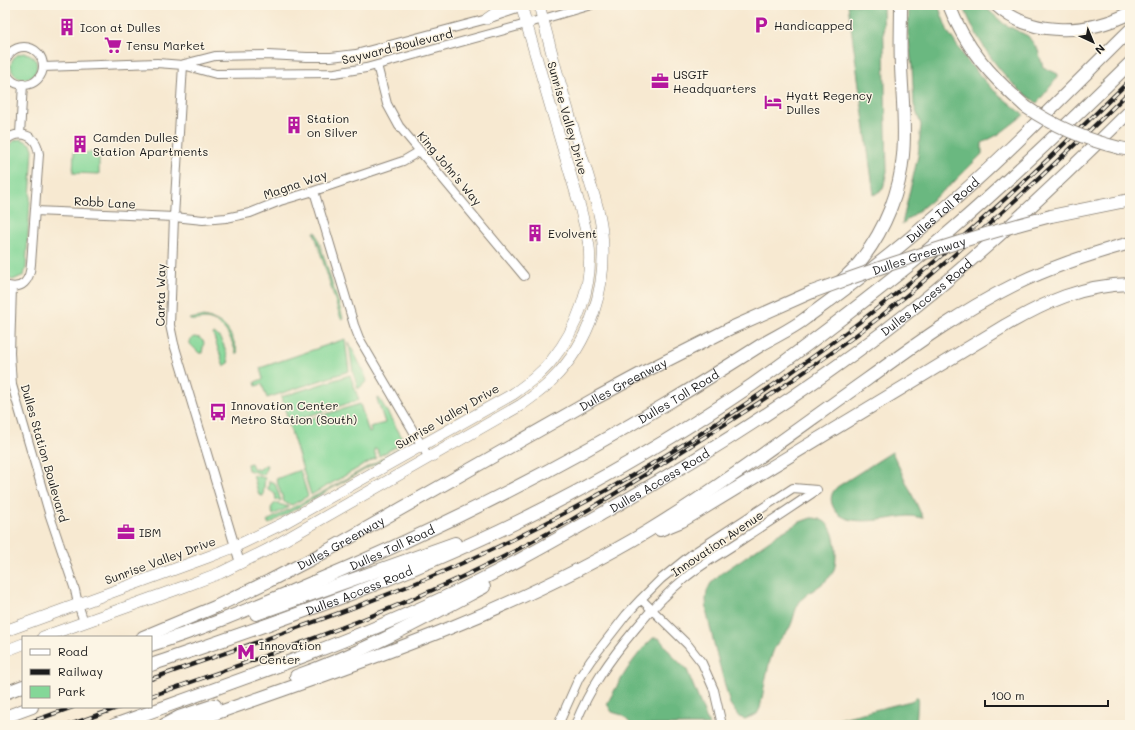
<svg xmlns="http://www.w3.org/2000/svg" width="1135" height="730" font-family="Mali,sans-serif">
<style>
.green{fill:#84d798;stroke:#507a5a}
.forest{fill:#6bb880;stroke:#446a4e}
.lines{fill:none;stroke-linecap:round;stroke-linejoin:round}
.minor-casing{stroke:#8a8276;stroke-width:10}
.major-casing{stroke:#8a8276;stroke-width:12}
.highway-casing{stroke:#8a8276;stroke-width:14}
.minor{stroke:#fff;stroke-width:8}
.major{stroke:#fff;stroke-width:11}
.highway{stroke:#fff;stroke-width:12}
.rail-casing{stroke:#1c1c1c;stroke-width:4}
.rail{stroke:#fcf5e5;stroke-width:2.5;stroke-dasharray:8;stroke-linecap:butt}
.highway-bridge-casing{stroke:#8a8276;stroke-width:14;stroke-linecap:butt}
.highway-bridge{stroke:#fff;stroke-width:12}
.labels{text-anchor:middle;dominant-baseline:central;stroke-width:3;stroke-linejoin:round;paint-order:stroke}
.poi-label{font-size:12px;fill:#1c1c1c;stroke:#fcf5e5;text-anchor:start}
.street-label{font-size:12px;fill:#1c1c1c;stroke:#fcf5e5}
</style>
<rect width="100%" height="100%" fill="#fcf5e5"/>
<filter id="ink" filterUnits="userSpaceOnUse"><feTurbulence type="fractalNoise" baseFrequency=".025" numOctaves="2"/><feDisplacementMap in="SourceGraphic" scale="8" xChannelSelector="R" yChannelSelector="G"/><feConvolveMatrix kernelMatrix="1 2 1 2 8 2 1 2 1" color-interpolation-filters="sRGB"/></filter>
<filter id="wash" filterUnits="userSpaceOnUse"><feTurbulence type="fractalNoise" baseFrequency=".012" numOctaves="4" result="noise"/><feDisplacementMap in="SourceGraphic" scale="16" xChannelSelector="R" yChannelSelector="G"/><feGaussianBlur stdDeviation="0.9" result="paint"/><feColorMatrix in="noise" values="0 0 0 0 0 0 0 0 0 0 0 0 0 0 0 0 0 1.4 0 .05"/><feComposite in="paint" operator="in"/></filter>
<g filter="url(#wash)">
<rect width="100%" height="100%" fill="#f7e9d1"/>
<path class="green" d="M11 66a13 13 0 1 1 26 0a13 13 0 1 1-26 0Z
M21,139L31,144L33,149L26,268L24,275L13,280L5,277V184L7,149L11,143L16,140Z
M74,152L99,153V174L73,173Z
M314,232H316L343,318L341,319Z
M201,317C225,319 231,332 238,353H236C231,338 225,322 206,319C200,319 195,321 190,320L189,319Z
M214,333C224,339 226,352 229,363L224,366L213,334Z
M194,337L200,338L204,342L202,353H199L190,344V340Z
M345,339L349,371L267,398L262,384L256,386L255,382L263,379L260,368Z
M349,343L364,372L367,381L358,389L353,372Z
M350,375L359,400L289,422L281,397Z
M379,398L403,439L399,441L401,444L379,456L377,449H374L376,458L311,495L289,425L360,404L369,433L371,432L370,427L385,423L377,399Z
M402,447L403,448L269,524L267,521L336,485Z
M251,463L253,468L259,470L265,465H267L264,475L248,470L247,464Z
M300,470L308,496L292,505L284,502L276,479Z
M253,475L265,478L263,496L259,495Z
M269,481L275,483L281,501L276,500L275,494L268,489Z
M275,503L289,507L273,515L271,508Z"/>
<path class="forest" d="M848,5H883L887,171L883,189L874,195Z
M909,5H938L948,32L968,62L991,88L1024,115L999,134L982,143V154L953,183L902,224L918,156L921,125L914,105L912,67L908,33Z
M963,5H983L1004,24L1028,36L1038,50L1043,67L1058,74L1054,82L1037,103C1031,98 1023,93 1017,88C993,65 975,36 963,5Z
M892,452L923,518C918,517 913,516 908,516C887,518 840,531 832,504C830,497 832,492 837,487Z
M811,518C831,518 834,534 836,550C836,557 836,568 832,574C824,585 811,590 802,599C794,608 795,617 790,627C787,633 780,638 777,644C768,657 764,691 760,708L757,714L745,719L739,717L730,704L715,648L707,614L706,599L707,591L711,583L719,575L735,564L777,535L800,522Z
M653,638H659L673,656L687,670L709,725H632L622,715L612,712L607,704C621,679 632,658 653,638Z
M918,697L916,725H814L911,701Z"/>
</g>
<g filter="url(#ink)">
<g class="lines">
<g class="minor-casing">
<path id="minor" d="M5 66a19 19 0 1 1 38 0a19 19 0 1 1-38 0Z
M184,64L215,56L267,55L307,57H331L356,54L487,19L529,5
M183,65L174,217L170,325L174,344L240,563
M377,65L387,104L399,126L524,276
M43,67L157,63L183,65L216,74L335,73L366,68L519,26L591,5
M20,134L23,84
M5,142C12,132 28,132 35,142C38,146 38,150 39,154L31,264C30,280 23,291 5,285
M314,191L354,325L359,338L429,458
M35,211L174,217L203,220L226,218L250,213L280,201L314,191L403,161L420,151
M12,287L10,353L12,385L50,516L75,590L78,604L84,622
M641,599L688,645L702,663L714,690L722,725
M558,725L579,678L591,660L626,615L641,599L661,579L692,554L793,488L817,490
M575,725C590,687 610,659 636,628C651,610 667,593 685,578C703,563 724,552 743,539C768,523 792,507 817,490"/>
</g>
<g class="major-casing">
<path id="major" d="M487,19L497,12L505,5
M5,631L208,557L234,547L284,523L513,394C527,384 541,374 552,360C577,329 593,286 589,246C587,233 583,220 580,207L521,5
M43,637L183,587L220,573L267,550L521,405C532,397 543,390 552,380C590,343 608,286 602,233C601,217 596,201 591,186C586,168 580,151 575,134C562,91 550,48 539,5
M5,651L23,644"/>
</g>
<g class="highway-casing">
<g id="highway">
<path d="M949,5C965,48 992,77 1026,107"/>
<path d="M996,5C1032,38 1089,34 1130,13"/>
<path d="M1120,148L1130,150"/>
<path d="M1051,216L1130,200"/>
<path d="M839,283C847,275 856,268 862,259C885,229 900,192 903,155C906,125 902,96 901,66C900,46 901,25 901,5"/>
<path d="M660,530L682,521L699,511L1006,325C1046,302 1082,285 1130,284"/>
<path d="M256,614L455,543"/>
<path id="s1" d="M143,637L215,607L269,581L323,553L596,398L648,370L731,328L812,292"/>
<path id="s2" d="M151,645C203,629 254,607 304,586C431,533 554,471 671,401C701,383 731,364 761,345C776,336 792,329 806,318C849,287 891,255 931,220C1001,161 1065,94 1130,30"/>
<path id="s3" d="M151,665C226,639 302,614 376,584C423,565 470,545 515,523C597,483 677,436 752,385C778,367 803,348 828,329C871,296 914,263 955,227C1015,175 1073,119 1130,63"/>
<path d="M296,676C362,653 422,620 484,587"/>
<path d="M5,693L23,686"/>
<path d="M5,717L32,707"/>
<path id="s4" d="M114,725C225,685 338,647 445,597C500,572 552,542 605,512C701,458 795,399 883,332C971,265 1051,189 1130,111"/>
<path d="M164,725L179,717L215,705"/>
<path d="M183,725C341,669 503,618 648,531C723,485 793,432 865,381C913,346 961,311 1014,285C1051,267 1090,254 1130,243"/>
</g>
</g>
<use href="#minor" class="minor"/>
<use href="#major" class="major"/>
<use href="#highway" class="highway"/>
<g class="rail-casing">
<path id="rail" d="M151,679C265,639 380,602 489,551C632,484 769,394 893,296C976,229 1054,155 1130,80
M151,696C269,655 387,615 499,559C565,526 628,486 690,446C765,400 838,352 906,296C984,231 1058,162 1130,91
M22,725L73,707
M69,725L120,707"/>
</g>
<use href="#rail" class="rail"/>
<g class="highway-bridge-casing">
<g id="highway-bridge">
<path d="M1026,107C1055,127 1087,140 1120,148"/>
<path id="s5" d="M812,292C891,263 970,237 1051,216"/>
</g>
</g>
<use href="#highway-bridge" class="highway-bridge"/>
</g>
</g>
<defs>
<g id="parking-bare" transform="scale(1.38)"><path d="M-3.5-5.5H1a3.5 3.5 0 0 1 0 7H-1V5.5H-3.5ZM-1-3.4V-.6H.8a1.4 1.4 0 0 0 0-2.8Z" fill="#b5179e" stroke="#fcf5e5" stroke-width="2.5" paint-order="stroke"/></g>
<g id="building-bare" transform="scale(1.38)"><path d="M-4-6H4V6H1V3H-1V6H-4ZM-2.5-4.3h1.7v1.8h-1.7ZM.8-4.3h1.7v1.8H.8ZM-2.5-1h1.7V.8h-1.7ZM.8-1h1.7V.8H.8Z" fill="#b5179e" stroke="#fcf5e5" stroke-width="2.5" paint-order="stroke"/></g>
<g id="supermarket-bare" transform="scale(1.38)"><path d="M-6-5.5h2.5l.6 2H6L4.5 2H-2.5L-4.4-4H-6ZM-1.5 3.2a1.3 1.3 0 1 0 .1 0ZM3 3.2a1.3 1.3 0 1 0 .1 0Z" fill="#b5179e" stroke="#fcf5e5" stroke-width="2.5" paint-order="stroke"/></g>
<g id="office-bare" transform="scale(1.38)"><path d="M-6-3h4V-5.5h4V-3h4V5H-6ZM-1-4.5V-3h2v-1.5ZM-6 0V1H6V0Z" fill="#b5179e" stroke="#fcf5e5" stroke-width="2.5" paint-order="stroke"/></g>
<g id="hotel-bare" transform="scale(1.38)"><path d="M-6-4.5h1.5V1H6V5H4.5V3h-9V5H-6ZM-4 0a1.8 1.8 0 1 1 3.6 0ZM.5 0V-2.5h3Q6-2.5 6 0Z" fill="#b5179e" stroke="#fcf5e5" stroke-width="2.5" paint-order="stroke"/></g>
<g id="bus-bare" transform="scale(1.38)"><path d="M-5-6H5V4H4V6H2V4H-2V6H-4V4H-5ZM-3.5-4V0h7V-4ZM-3.5 1.2v1.5H-2V1.2ZM2 1.2v1.5H3.5V1.2Z" fill="#b5179e" stroke="#fcf5e5" stroke-width="2.5" paint-order="stroke"/></g>
<g id="metro-bare" transform="scale(1.38)"><path d="M-5.5 5V-5H-3L0 0L3-5H5.5V5H3V-.5L0 4L-3-.5V5Z" fill="#b5179e" stroke="#fcf5e5" stroke-width="2.5" paint-order="stroke"/></g>
</defs>
<g fill-rule="evenodd">
<use href="#parking-bare" x="761" y="25"/>
<use href="#building-bare" x="67" y="27"/>
<use href="#supermarket-bare" x="113" y="45"/>
<use href="#office-bare" x="660" y="81"/>
<use href="#hotel-bare" x="773" y="102"/>
<use href="#building-bare" x="294" y="125"/>
<use href="#building-bare" x="80" y="144"/>
<use href="#building-bare" x="535" y="233"/>
<use href="#bus-bare" x="218" y="412"/>
<use href="#office-bare" x="126" y="532"/>
<use href="#metro-bare" x="246" y="652"/>
</g>
<g class="labels">
<g class="poi-label">
<text x="774" y="25">Handicapped</text>
<text x="80" y="27">Icon at Dulles</text>
<text x="126" y="45">Tensu Market</text>
<text x="673" y="74">USGIF<tspan x="673" dy="14">Headquarters</tspan></text>
<text x="786" y="95">Hyatt Regency<tspan x="786" dy="14">Dulles</tspan></text>
<text x="307" y="118">Station<tspan x="307" dy="14">on Silver</tspan></text>
<text x="93" y="137">Camden Dulles<tspan x="93" dy="14">Station Apartments</tspan></text>
<text x="548" y="233">Evolvent</text>
<text x="231" y="405">Innovation Center<tspan x="231" dy="14">Metro Station (South)</tspan></text>
<text x="139" y="532">IBM</text>
<text x="259" y="645">Innovation<tspan x="259" dy="14">Center</tspan></text>
</g>
<g class="street-label">
<text transform="translate(397 46) rotate(-14)">Sayward Boulevard</text>
<text transform="translate(568 118) rotate(74)">Sunrise Valley Drive</text>
<text transform="translate(450 168) rotate(50)">King John's Way</text>
<text transform="translate(295 184) rotate(-19)">Magna Way</text>
<text transform="translate(105 202) rotate(3)">Robb Lane</text>
<text stroke="none"><textPath href="#s2" startOffset="908">Dulles Toll Road</textPath></text>
<text stroke="none"><textPath href="#s5" startOffset="113">Dulles Greenway</textPath></text>
<text transform="translate(160 295) rotate(-89)">Carta Way</text>
<text stroke="none"><textPath href="#s4" startOffset="923">Dulles Access Road</textPath></text>
<text stroke="none"><textPath href="#s1" startOffset="543">Dulles Greenway</textPath></text>
<text stroke="none"><textPath href="#s2" startOffset="584">Dulles Toll Road</textPath></text>
<text transform="translate(447 416) rotate(-30)">Sunrise Valley Drive</text>
<text transform="translate(45 453) rotate(74)">Dulles Station Boulevard</text>
<text stroke="none"><textPath href="#s4" startOffset="599">Dulles Access Road</textPath></text>
<text stroke="none"><textPath href="#s1" startOffset="219">Dulles Greenway</textPath></text>
<text transform="translate(717 543) rotate(-34)">Innovation Avenue</text>
<text stroke="none"><textPath href="#s2" startOffset="260">Dulles Toll Road</textPath></text>
<text transform="translate(160 560) rotate(-20)">Sunrise Valley Drive</text>
<text stroke="none"><textPath href="#s3" startOffset="221">Dulles Access Road</textPath></text>
</g>
</g>
<rect width="1135" height="730" fill="none" stroke="#fcf5e5" stroke-width="20"/>
<rect x="22" y="636" width="130" height="72" fill="#fcf5e5" stroke="#a29e95"/>
<rect x="30" y="649" width="20" height="6" fill="#ffffff" stroke="#a29e95"/>
<text x="58" y="656" font-size="12" fill="#1c1c1c">Road</text>
<rect x="30" y="669" width="20" height="6" fill="#1c1c1c" stroke="#a29e95"/>
<text x="58" y="676" font-size="12" fill="#1c1c1c">Railway</text>
<rect x="30" y="686" width="20" height="12" fill="#84d798" stroke="#a29e95"/>
<text x="58" y="696" font-size="12" fill="#1c1c1c">Park</text>
<g transform="translate(1093 42) rotate(136)" stroke="#fcf5e5" stroke-width="3" paint-order="stroke">
<path d="M0-3L7 15L0 10L-7 15Z" fill="#1c1c1c"/>
<text y="-6" font-size="11" font-weight="bold" text-anchor="middle" fill="#1c1c1c">N</text>
</g>
<path d="M985 700v6h123v-6" fill="none" stroke="#1c1c1c" stroke-width="2"/>
<text x="991" y="700" font-size="12" fill="#1c1c1c" stroke="#fcf5e5" stroke-width="3" paint-order="stroke">100 m</text>
</svg>
